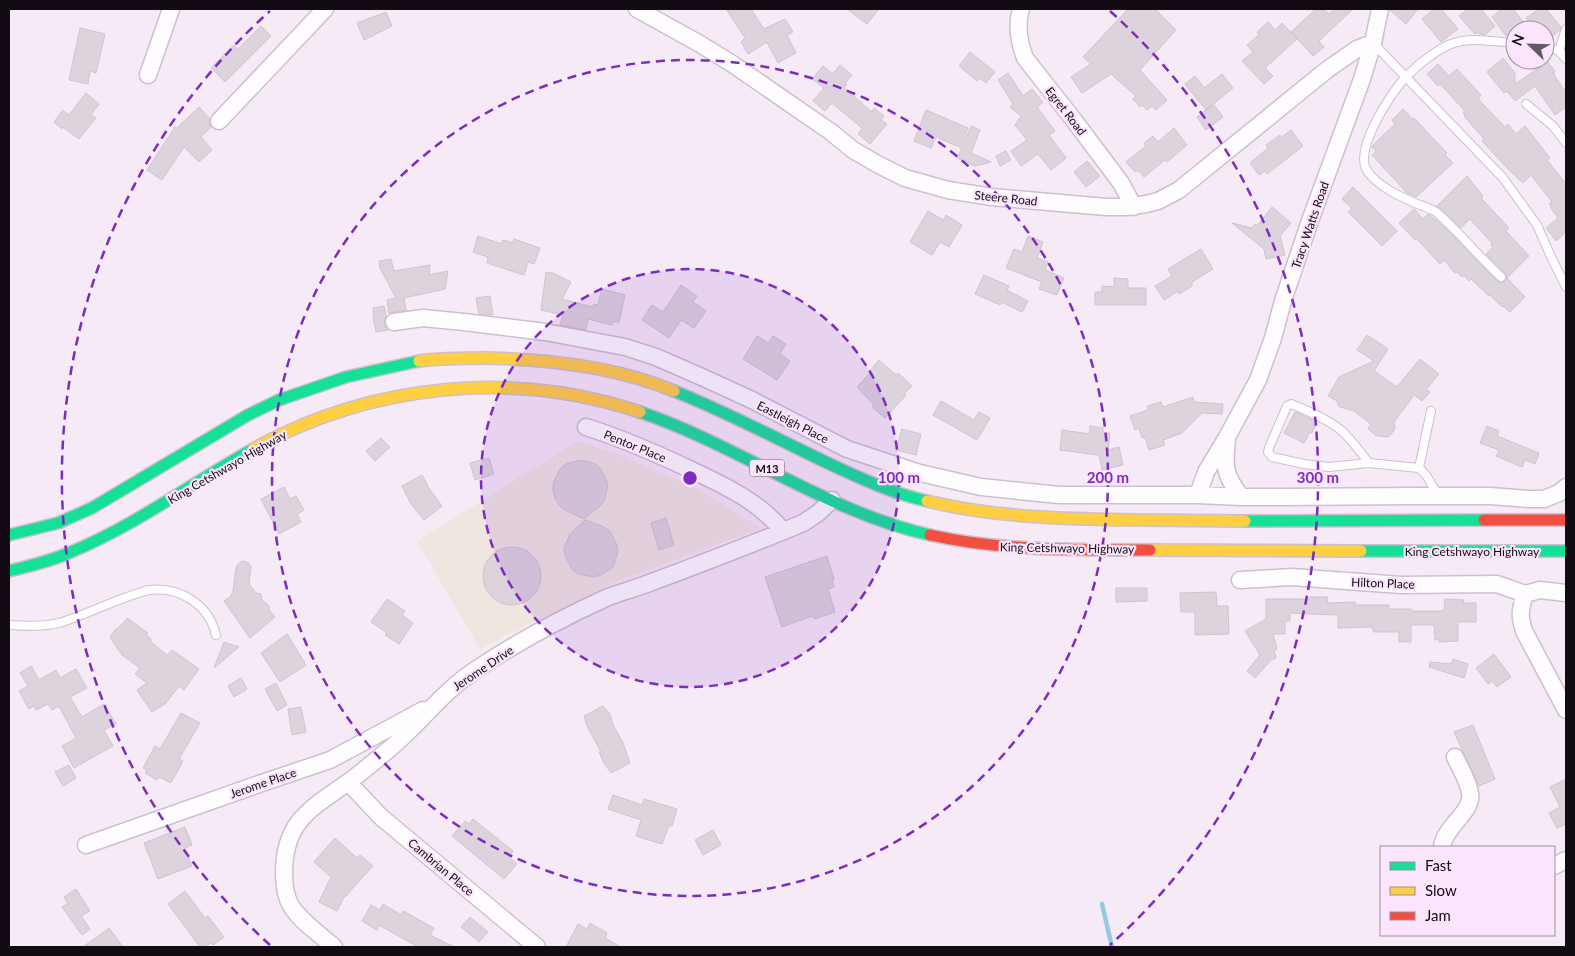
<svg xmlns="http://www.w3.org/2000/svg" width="1575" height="956" font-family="Lato,sans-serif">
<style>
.industrial{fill:#f0e6e0}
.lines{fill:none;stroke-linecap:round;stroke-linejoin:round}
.stream{stroke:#95c8e2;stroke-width:4.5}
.building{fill:#ddd3dd;stroke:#cdc4ce}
.lane-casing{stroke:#cbc1cc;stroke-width:10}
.street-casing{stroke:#cbc1cc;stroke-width:19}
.fast-casing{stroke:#cbc1cc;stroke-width:14}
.slow-casing{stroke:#cbc1cc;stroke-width:14}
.jam-casing{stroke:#cbc1cc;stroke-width:14}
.lane{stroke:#fefcfe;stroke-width:8}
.street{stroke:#fefcfe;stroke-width:16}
.fast{stroke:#16e098;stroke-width:11}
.slow{stroke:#ffcf43;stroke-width:11}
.jam{stroke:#f24e42;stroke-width:11}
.ring{fill:none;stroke:#7b2cbf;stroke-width:2.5;stroke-dasharray:9 6}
.labels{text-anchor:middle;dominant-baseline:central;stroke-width:4.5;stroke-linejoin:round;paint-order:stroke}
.shield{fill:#fbe5fc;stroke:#594c59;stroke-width:1}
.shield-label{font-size:11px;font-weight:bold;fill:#130b13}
.street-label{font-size:12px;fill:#130b13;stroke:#fbe5fc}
.centre{fill:#7b2cbf;stroke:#fbe5fc;stroke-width:2.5}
.ring-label{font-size:15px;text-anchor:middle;font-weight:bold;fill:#7b2cbf;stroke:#fbe5fc;stroke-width:4.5;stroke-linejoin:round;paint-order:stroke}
</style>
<rect width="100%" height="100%" fill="#f6eaf7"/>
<path class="industrial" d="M578,441L622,456L697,489L761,528L615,582L480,649L417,541Z"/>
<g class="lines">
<path class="stream" d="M1102,904L1112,947"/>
</g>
<path class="building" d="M726,9H751L764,29L785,19L793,32L787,35L796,53L778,63L767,42L748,54L741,42L745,38Z
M847,9H879L867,24Z
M1128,9H1155L1176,30L1140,70L1167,100L1156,110L1152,106L1147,110L1142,105L1140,107L1133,99L1136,96L1111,74L1082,93L1071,77L1091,64L1083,57Z
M1316,9H1324L1329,14L1334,9H1353L1319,41L1324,47L1313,56L1291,32Z
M1390,9H1418L1406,24L1390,10Z
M1434,9H1441L1458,29L1441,42L1422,19Z
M1468,9H1481L1495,26L1485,35L1479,34L1477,32L1475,34L1459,16Z
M1502,9H1513L1530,30H1513L1506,36L1492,17Z
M1539,9H1546L1561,27L1560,30L1550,38L1545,32V30H1536L1526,18Z
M386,12L392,26L364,40L357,23Z
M1268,22L1275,30L1282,23L1297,39L1265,68L1273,76L1264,84L1242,61L1253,52L1247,45L1259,35L1257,32Z
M261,26L271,36L225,82L211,68L234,45L238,49Z
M80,28L105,34L96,73L90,71L88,84L69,80Z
M970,52L995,72L986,83L980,78L977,81L959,66Z
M1503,58L1515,73V84L1548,62L1555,72L1553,73L1566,93V107L1555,115L1535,86L1515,101L1507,91L1504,93L1487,72Z
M1438,64L1449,76L1457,69L1481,95L1478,99L1505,127L1508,124L1516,134L1525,126L1550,158L1547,160L1566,184V232L1556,241L1546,228L1558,218L1550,207L1551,206L1549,204L1552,202L1531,175L1523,183L1509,170L1482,141L1484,139L1464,116L1465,115L1463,112L1465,111L1440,84L1438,86L1427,74Z
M840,65L852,75L845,83L847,85L844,88L872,112L874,108L884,116L881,120L887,124L870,144L858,134L862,128L832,103L825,111L813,101L824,88L812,79L823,66L833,74Z
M1008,73L1023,96L1032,89L1043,102L1037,107L1055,131L1049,135L1066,158L1051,170L1038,154L1021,166L1011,151L1027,140L1015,125L1021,116L1010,107L1013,104L998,80Z
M1222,74L1233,88L1206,110L1185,84L1195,76L1204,88Z
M86,93L99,104L91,115L96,118L79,139L63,127L62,129L54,122L63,110L69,115Z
M1213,104L1223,117L1206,130L1197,117Z
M199,107L209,118V123L211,127L201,137L212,150L199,162L184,147L162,180L147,170L175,127L177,128Z
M1403,109L1412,119L1414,118L1447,153L1445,155L1453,163L1416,197L1407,193L1372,155L1376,151L1372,147L1373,145L1395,124L1392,120Z
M926,110L968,128L966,133L968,134L971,126L980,130L971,153L991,162L975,166L957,158L962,148L936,137L931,148L914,141Z
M1174,128L1187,145L1167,162L1165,160L1144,177L1138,170L1135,172L1126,162L1146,146L1144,143L1153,136L1158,142Z
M1291,130L1303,146L1267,174L1265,171L1259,175L1250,163L1268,148L1266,145L1280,135L1282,137Z
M1006,151L1011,160L1000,166L996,156Z
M1087,161L1100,176L1086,187L1074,172Z
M1467,176L1483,196L1481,198L1509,228L1506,231L1529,256L1507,278L1525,297L1510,312L1503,306L1502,307L1490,295L1489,296L1471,279L1469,281L1464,275L1462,277L1457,272L1455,273L1444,260L1440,264L1417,239L1415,240L1399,223L1414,209L1423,219L1428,214L1431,216L1445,228L1497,281L1500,283L1505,281L1507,278L1505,273L1486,254L1493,247L1491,245L1492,243L1470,219L1461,228L1437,206Z
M1353,187L1397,231L1382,246L1348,212L1352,208L1342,199Z
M1272,207L1291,223L1280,236L1285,255L1266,259L1264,249L1232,223L1252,228L1255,224L1257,226Z
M928,211L943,220L946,215L962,225L949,247L940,242L932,255L910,242Z
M478,236L502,244L503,240L513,243L514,239L540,248L534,264L528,262L524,275L487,263L488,257L473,252Z
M1028,236L1043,242L1037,258L1048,262L1045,270L1064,278L1057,295L1039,289L1042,282L1006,268L1014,249L1022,252Z
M1201,249L1213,269L1192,282V286L1179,294L1178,291L1164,300L1155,286L1172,276L1168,269Z
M391,259L394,271L430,265L429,275L448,271L445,289L404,298L406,310L389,313L387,300L396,298L380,268L379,261Z
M546,272L553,273L571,282L562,299L593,307L594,304L598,305L602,289L625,295L619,322H613L612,325L588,319L586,330L560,325L563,315L541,310Z
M984,275L1009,286L1007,290L1028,301L1022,312L1002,302L1000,305L975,294Z
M1114,278L1128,279V288H1146V305H1095V292H1102V286L1114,287Z
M681,285L697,296L693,302L706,311L694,328L681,320L669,338L642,320L652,305L663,312Z
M490,296L493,315L479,314L476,298Z
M384,306L386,316L384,324L388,330L376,332L373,317H374L373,308Z
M1367,335L1388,349L1374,371L1397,387L1420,359L1439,374L1426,390L1430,392L1422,401L1414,395L1394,422L1395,428L1393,432L1388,437L1377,436L1368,429L1371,424L1354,411L1340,407L1338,405L1337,401L1328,396L1339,377L1374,361L1357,350Z
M757,336L768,343L773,336L786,344L780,354L790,361L777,380L743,359Z
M879,360L896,375L898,373L912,386L904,394L906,395L885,418L872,407L874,405L857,387L870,373L869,372Z
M1193,397L1194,402L1223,404L1222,414L1202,413L1182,433L1163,440L1165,445L1149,450L1145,437L1142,438L1139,428L1135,430L1130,416L1148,410L1147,406L1161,402L1163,407Z
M941,401L974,420L979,412L990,418L977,440L933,415Z
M1295,412L1317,422L1312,433L1310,432L1304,443L1284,433Z
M1090,426L1103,428V433H1110L1108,450L1119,447L1123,465L1102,470L1099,455L1060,450L1062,430L1090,434Z
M1487,426L1499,431L1497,436L1539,453L1535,464L1525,460L1522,467L1496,456L1499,450L1480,443Z
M902,429L921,434L916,455L896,450Z
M381,438L390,447L375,461L366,451Z
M489,458L494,474L475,480L470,463Z
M581,460L595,464L601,469L608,484L605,499L601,505L584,519L565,510L559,505L555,498L553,491V483L560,469L566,464Z
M422,475L430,490L442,506L424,520L411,504L402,486Z
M284,487L290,499L296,496L304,510L297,514L301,522L279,534L261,499Z
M666,518L674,545L659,550L651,523Z
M585,520L604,527L610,531L617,545L618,552L613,567L601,575L593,577L578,574L572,569L565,556L564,548L570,534Z
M483 576a29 29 0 1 1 58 0a29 29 0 1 1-58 0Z
M827,556L834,579L832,580L834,587L828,589L835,612L814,619L812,616L782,627L765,577Z
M242,561L247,562L251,566L249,584L256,593L261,594L262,600L269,606V610L275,617L250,638L224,601L231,596L233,591L236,568L238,564Z
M1116,588H1147V601L1116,602Z
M1216,592L1217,606H1228L1229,634L1195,635V612H1181L1180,593Z
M1310,597H1328L1327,603L1355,602V605H1389V609H1411V611H1444L1445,599L1464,600L1463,603H1476V622H1458V641L1439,642V639L1435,640L1434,625H1411V642H1399V632H1374L1372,627L1338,628V615L1290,613V621H1285V634H1273L1277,649L1274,650L1276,658L1271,660L1255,678L1247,671L1260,655L1245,631L1266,619V599H1310Z
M387,599L405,611L402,615L413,623L399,644L385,635L387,633L371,622Z
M127,618L148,633L146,635L151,639L150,641L167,655L172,650L199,669L184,690L179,686L166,703L152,712L137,690L147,683L135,674L140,668L122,655L110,637L115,630L122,625Z
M287,634L306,665L280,682L261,653Z
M224,642L239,647L214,668Z
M1494,654L1511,677L1497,687L1492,681L1488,684L1476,668Z
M1453,659L1468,664L1464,678L1429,667L1430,662L1451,664Z
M31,666L39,680L56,670L60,678L76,669L87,688L70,697L82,717L104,704L116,724L104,730L113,746L74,768L62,746L76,738L59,706L52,710L48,704L36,710L34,706L29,709L19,691L28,686L20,673Z
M241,678L247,689L234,697L228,686Z
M276,683L287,705L277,711L265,689Z
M603,706L610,714L613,725L623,743L630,763L611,773L604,763L599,752H601L587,726L584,716Z
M301,707L306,732L292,735L288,709Z
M181,713L200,723L179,759L183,761L171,783L159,777L157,780L145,773L147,770L143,768L155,746L160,749Z
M1473,725L1495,779L1479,786L1454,732Z
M69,765L76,778L63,786L55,772Z
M1566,779V824L1557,828L1549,813L1560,807L1550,787Z
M613,795L642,805L644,799L677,809L672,826L669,825L662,844L636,836L641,820L608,809Z
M473,819L513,851L509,857L517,864L504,879L452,836L465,821L469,824Z
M185,827L192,845L185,848L192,866L158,879L144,843Z
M713,830L721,845L703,855L695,840Z
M335,838L357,858L360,855L373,866L343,899L337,911L319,902L331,877L314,862Z
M76,889L90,911L81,916L90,929L82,935L62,907L68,904L64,897Z
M185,891L205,918L208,916L224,937L213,945L211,943L205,947H200L168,904Z
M383,904L401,915L403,911L434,928L430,935L454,947H418L379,925L377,930L362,921L371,905L380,910Z
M470,917L488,932L479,942L461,927Z
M590,923L607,933L605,938L621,947H566L578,924L587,929Z
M109,928L123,947H83Z"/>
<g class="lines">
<g class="lane-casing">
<path id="lane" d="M1373,43L1503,178L1537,225L1552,259L1566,287
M1545,46L1559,51L1566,59
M1559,51L1566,29
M1526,104L1553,126L1566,143
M1501,277C1487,264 1474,250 1461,236C1453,228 1445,219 1436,212C1430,208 1422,206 1415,203C1399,196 1379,187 1368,172C1352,152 1390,94 1405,78C1416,66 1436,50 1451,44C1470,36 1495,42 1515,43
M1369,463C1361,453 1353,442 1344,433C1332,421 1306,410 1291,404L1287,406L1269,448L1268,452L1272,457L1304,464L1329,467L1369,463L1419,468L1426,475L1438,495
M1419,468L1431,411
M9,625C25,626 43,627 59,623C82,616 104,605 127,597C134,595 142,591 149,590C180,586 209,605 216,635"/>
</g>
<g class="street-casing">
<path id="street" d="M637,9L700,44L731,63L831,132L853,150L879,165L905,178L948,190L992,197L1106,207H1126L1146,204L1158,201L1179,190L1328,69L1357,49L1373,43
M1021,9C1016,25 1019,42 1025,58L1073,119L1121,183L1134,207
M148,75L171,9
M219,121L325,9
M394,322L423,318L464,322L545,332L625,347L656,357L704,378L752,400L847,449L920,473L981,487L1059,495H1198L1241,497H1285L1411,496H1490L1529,499H1544L1559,493L1566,487
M586,427C621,438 653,452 685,467C721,484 758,500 783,531
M1227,439C1224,467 1224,474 1241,497
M1198,495L1206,472L1227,437L1258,380L1273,338L1283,301L1311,218L1362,79L1373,43L1380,9
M1240,580L1292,577L1401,585L1497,584L1525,594
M1525,594C1520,610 1519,615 1524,631L1566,710
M1525,594L1540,590L1566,593
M348,782L381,817L537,947
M86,845L259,784L330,760L423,710
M1442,847C1444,827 1474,811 1470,793C1468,780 1460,768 1455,757
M1554,866L1566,860
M334,947C320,934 301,922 291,906C285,896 284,885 284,873C284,822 310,809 347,783C361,773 375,761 388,750C419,725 441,693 474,671C514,644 562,618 606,598C621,592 637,588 652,582C703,563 753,544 803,523L818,513L832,500"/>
</g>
<g class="fast-casing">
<path id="fast" d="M674,391C729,413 781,441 834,466C864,480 895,494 927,501
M640,412C740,446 827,512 930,535
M1245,521L1484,520
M9,535L58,523L92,508L248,415L279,400L346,377L419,361
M1361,551H1566
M9,571C30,566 51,561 71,552C136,525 192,483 253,449"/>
</g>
<g class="slow-casing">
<path id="slow" d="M419,361C441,358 463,358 484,358C548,359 615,366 674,391
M253,449C370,384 513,369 640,412
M927,501C997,518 1068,519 1139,520C1174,520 1210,521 1245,521
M1150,550L1361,551"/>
</g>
<g class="jam-casing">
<path id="jam" d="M1484,520H1566
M930,535C1002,551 1076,550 1150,550"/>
</g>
<use href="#lane" class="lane"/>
<use href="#street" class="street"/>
<use href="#fast" class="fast"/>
<use href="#slow" class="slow"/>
<use href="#jam" class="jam"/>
</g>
<circle cx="690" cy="478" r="209" fill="#7b2cbf" fill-opacity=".12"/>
<g class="ring">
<circle cx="690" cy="478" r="209"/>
<circle cx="690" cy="478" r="418"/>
<path d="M270 945A628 628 0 0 1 270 11M1110 11A628 628 0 0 1 1110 945"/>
</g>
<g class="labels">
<rect class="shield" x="749.5" y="459.5" width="35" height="17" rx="4"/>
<g class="shield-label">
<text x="767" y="468">M13</text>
</g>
<g class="street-label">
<text transform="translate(1066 111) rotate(52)">Egret Road</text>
<text transform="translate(1006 198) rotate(6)">Steere Road</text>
<text transform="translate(1310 225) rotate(-71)">Tracy Watts Road</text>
<text transform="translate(793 422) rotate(27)">Eastleigh Place</text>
<text transform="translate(635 446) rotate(22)">Pentor Place</text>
<text transform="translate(227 467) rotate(-30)">King Cetshwayo Highway</text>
<text transform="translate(1067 548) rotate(1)">King Cetshwayo Highway</text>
<text x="1472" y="551">King Cetshwayo Highway</text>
<text transform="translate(1383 583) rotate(2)">Hilton Place</text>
<text transform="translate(483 668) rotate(-34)">Jerome Drive</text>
<text transform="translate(263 783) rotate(-19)">Jerome Place</text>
<text transform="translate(441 867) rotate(40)">Cambrian Place</text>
</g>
</g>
<circle cx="690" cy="478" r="8" class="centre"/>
<g class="ring-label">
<text x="899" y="483">100 m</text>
<text x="1108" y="483">200 m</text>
<text x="1318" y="483">300 m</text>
</g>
<rect width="1575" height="956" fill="none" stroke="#130b13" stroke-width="20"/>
<rect x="1380" y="846" width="175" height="90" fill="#fbe5fc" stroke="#9e8e9f"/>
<rect x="1390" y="862" width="25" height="8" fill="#16e098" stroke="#9e8e9f"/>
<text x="1425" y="871" font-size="15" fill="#130b13">Fast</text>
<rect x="1390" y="887" width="25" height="8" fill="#ffcf43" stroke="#9e8e9f"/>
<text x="1425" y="896" font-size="15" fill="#130b13">Slow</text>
<rect x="1390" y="912" width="25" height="8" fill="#f24e42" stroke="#9e8e9f"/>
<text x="1425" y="921" font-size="15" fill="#130b13">Jam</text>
<g transform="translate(1530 45) rotate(293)"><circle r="24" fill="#fbe5fc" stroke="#9e8e9f"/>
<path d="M0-4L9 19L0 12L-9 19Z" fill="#625963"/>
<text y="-8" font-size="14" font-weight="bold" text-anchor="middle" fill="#130b13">N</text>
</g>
</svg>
